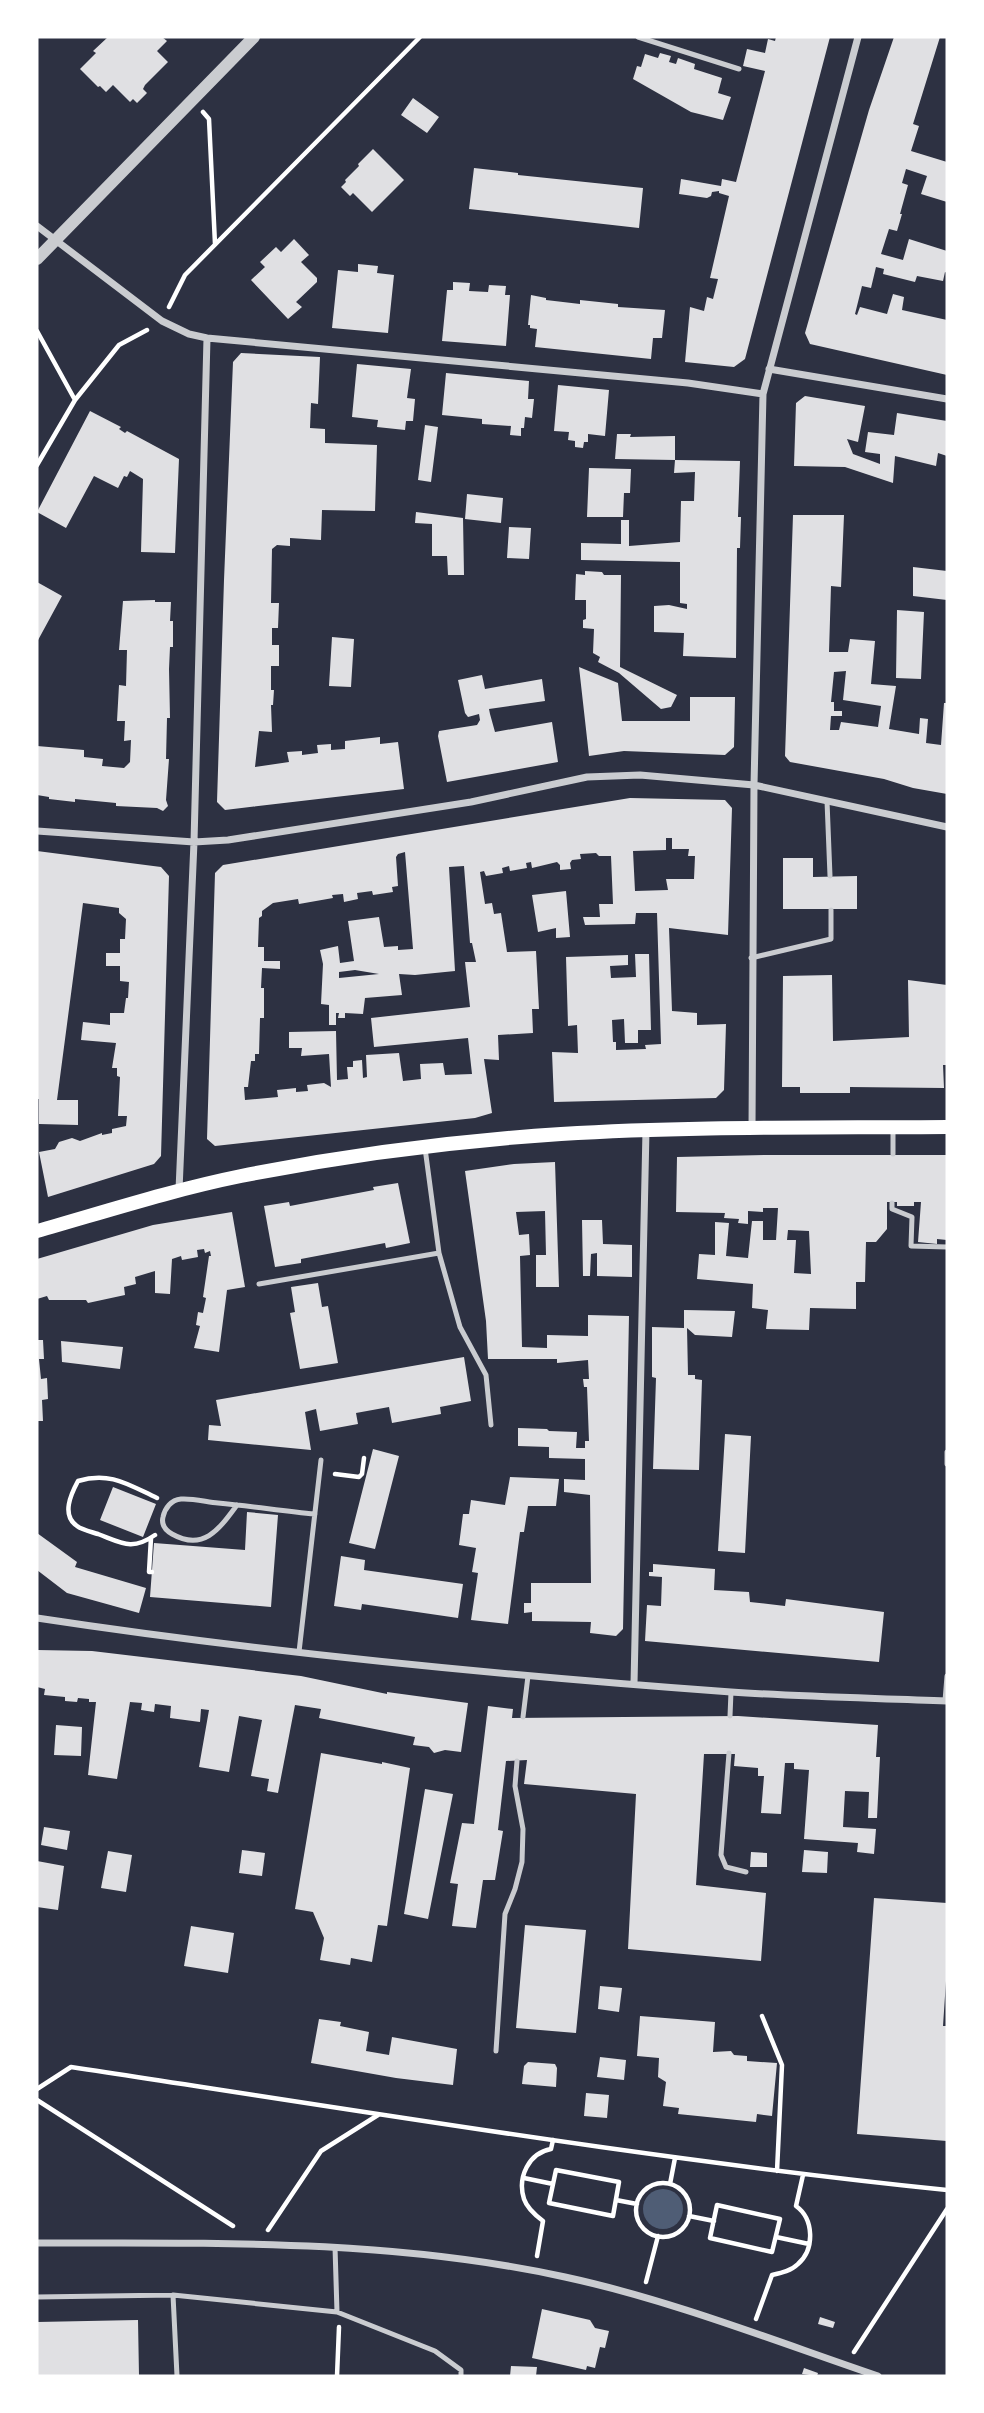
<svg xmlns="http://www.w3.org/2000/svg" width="984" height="2413" font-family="Cabin,sans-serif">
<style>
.water{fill:#4f5d75}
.building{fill:#e0e0e3;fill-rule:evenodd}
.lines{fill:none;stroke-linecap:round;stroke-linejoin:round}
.path{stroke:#fff;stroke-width:4.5}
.service{stroke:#caccd0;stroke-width:5}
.minor{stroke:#caccd0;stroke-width:7}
.tertiary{stroke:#caccd0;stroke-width:12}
.secondary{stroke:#fff;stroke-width:14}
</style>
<rect width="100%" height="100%" fill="#2d3142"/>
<path class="water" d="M643 2209a20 20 0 1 1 40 0a20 20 0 1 1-40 0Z"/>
<path class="building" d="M108,37H162L167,41L157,51L168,62L145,85L143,89L147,93L137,103L133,99L130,102L113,85L106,92L100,86L98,87L80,69L96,53L93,51Z
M776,37H830L745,359L734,367L685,362L690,307L704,311L707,297L713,299L718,279L710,278L729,196L719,193V191L712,192L711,196L707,198L679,194L681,179L721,186L722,179L736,182L765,71L743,66L747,49L765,53L768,39L775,41Z
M894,37H940L913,124L919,126L911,151L947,162V202L921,194L927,176L906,169L902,183L908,185L900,214H902L897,231L889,229L881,254L903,260L909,239L947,251V273L945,272L943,281L917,276L915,282L883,274L884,269L876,267L871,288L862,286L855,314L857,315L860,307L887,314L893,294L904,297L902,310L947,320V375L810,344L805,333L869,110Z
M660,53L671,56L669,62L676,64L678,58L695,64L694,69L722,78L718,93L731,97L723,120L691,112L633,79L637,66L641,67L645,54L658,58Z
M413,98L439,117L427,133L401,115Z
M373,149L404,180L372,212L353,193L350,196L341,187L346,182L345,180L359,166L358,164Z
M474,168L518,173V175L643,188L639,228L469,209Z
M294,239L309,255L301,262L317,278V282L296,302L302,307L288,319L251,280L265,267L260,262L276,247L281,252Z
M358,264L378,266L377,273L394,275L388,333L332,328L338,270L358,272Z
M453,282L470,283L469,291L488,292L489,285L506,286L505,295H510L506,346L442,341L447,290H453Z
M531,295L546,298V300L580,304V300L618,304V307L665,310L662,338H653L651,359L535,347L537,329L530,328V325H528Z
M241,353L320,357L318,404L311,403L310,428L325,429V443L377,445L375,511L322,510L321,540L290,538V546L277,545L272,549L271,603H279L278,628H272V645H279V666H271V690H274L273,705H271L272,732L259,731L255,767L289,762L287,752L302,751V755L318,753L317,745L331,744V750L345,749V741L380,737V744L398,742L404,789L225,810L217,802L224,580L233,362Z
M357,364L411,369L407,398L415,399L413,421H406L405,430L377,427L378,420L352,417Z
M446,373L529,381L528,399H534L532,418L525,417L524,428H521V436L510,435L511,426L482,424V419L442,415Z
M558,385L609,390L605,436L588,434V442H584L583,448L575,447V441L568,440L569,432L554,431Z
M805,396L865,406L858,442L847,439L853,454L880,464V454L865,452L868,432L894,435L897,413L947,421V456L938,453L936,466L895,456L893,483L845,467L794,466L796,403Z
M90,411L121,427L119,429L125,433L127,431L179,459L175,553L141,552L143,479L130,471L127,477L124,476L118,488L94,476L66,528L37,512Z
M425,425L438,427L431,482L418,480Z
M617,434H631L630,437L675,436V460L740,461L738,517H741L740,548H737L736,658L683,656L684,633L654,632V606L669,605L687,609V604L680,603V562L581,560V543L621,544V520H629V546L680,542L681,501H694L695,472L674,473L675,460L615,459Z
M589,468L631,469L630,493H624L623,517H587Z
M467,494L503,498L501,523L465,519Z
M416,512L463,518L464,575H448L447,556H432V524L415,523Z
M793,515H844L841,587L831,586L829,652H848L850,639L875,641L871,684L896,686L889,729L919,734L920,718L928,719L926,743L941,745L944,703H947V794L913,788L884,779L790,762L785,756ZM846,671L843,700L881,706L878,727L841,722L839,730H830L831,716H842V711H834V702H831L834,672Z
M509,527L531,528L529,559L507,558Z
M913,567L947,571V600L913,596Z
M585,571L602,572L604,575H621L620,667L677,695L671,707L661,709L619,673L598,662L600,657L593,653L594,629L583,628V620L586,619V600H575L576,574L585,575Z
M37,582L62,596L37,642Z
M155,600V602H171L170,621H173V647H170L169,669L170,718H167L166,759H169L166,800L168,806L163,811L157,808L116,806V803L75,799V802L49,799V797L37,795V746L84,750V757L103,759L102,766L124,768L130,762L131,740L124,741L125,721H117L119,685L126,686L127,650H119L123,601Z
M897,610L924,612L921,679L896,678Z
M332,637L354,639L351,687L329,686Z
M579,667L618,683L622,721H690V697H735L734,747L725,755L624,751L589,756Z
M482,675L485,689L542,679L545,701L489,709L490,714L495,732L552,722L558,762L447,782L438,736L439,731L477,725L480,720L479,714L468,717L465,713L458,680Z
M630,798L725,800L732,808L728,935L669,928L672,1011L697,1013V1025L726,1024L724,1090L716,1098L554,1102L552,1052L578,1053L577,1025L568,1026L566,957L628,955V965L610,966L611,978L636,977L635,954H649L651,1030H638V1043H625L624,1019L612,1020L613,1042H616V1050L646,1049L645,1045L661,1044L657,913H636L635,924L585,925L583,917H600L599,904H613L611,856H599L596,853L580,854L581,859L572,860L570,863L571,869L560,870V865L557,862L532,868L531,862L526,863L527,868L510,871L509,866L502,868L503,873L486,876L484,871L480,872L485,904L492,903L494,914L501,913L507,952L536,951L539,1009H532L533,1033L498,1035L499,1060L484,1059L492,1113L475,1118L215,1146L207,1139L215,873L223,865ZM666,838H672V849H689L688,856H695L694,879H666L668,890L635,891L633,851L666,850ZM405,852L413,949L398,950V946L384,947L379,917L348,921L354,961L340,963L338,946L320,950L323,964L321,1004L329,1005V1025H336V1013H339L338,1018H345V1013L363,1014L365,998L402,995L399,974L415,975L455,971L449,867L464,866L470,943H472L476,962H465L470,1007L371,1018L374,1047L468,1038L472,1074L445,1075L443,1063L420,1064L421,1079L403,1081L399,1053L366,1055L367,1077L363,1078L362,1060L353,1061V1067H347L348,1079L337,1080L336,1031L289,1032V1048H302L301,1056L329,1054L331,1087L324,1083L307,1085L308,1091L296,1092V1088L277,1090L278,1097L245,1100L244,1087H248L251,1061H255V1054H259L260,1018H264V988H261L262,968L280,969V961H264V947H258L259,918L262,916V911L273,903L298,899L299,904L333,898L332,895L343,894L344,902L358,899L357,893L372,891L373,895L393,892L392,887L398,886L396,857L398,854ZM355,970L379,974L339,978V972Z
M37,851L161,867L169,876L161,1156L154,1164L48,1197L39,1152L55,1149L59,1142L72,1138L80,1141L102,1133V1135L112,1133V1129L126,1126L127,1116H118L120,1077L117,1076V1068H112L116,1043L81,1040L83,1022L110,1025V1013H124L126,998H128L129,982L120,981V966H106V953H120V939H125L126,919L119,913V908L83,903L57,1100H78V1125L39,1124V1099H37Z
M783,858H813V877L857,876V909H783Z
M566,891L570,937L556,938V928L538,932L532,895Z
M832,975L833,1041L909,1037L908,980L947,985V1065H943L944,1088L850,1087V1093H800V1087H782L783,976Z
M766,1155H947V1240L937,1239V1244L918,1242L921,1202H914V1206H897V1202H887V1229L876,1242H866L865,1282H856V1309L810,1308L809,1330L766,1329L768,1310L752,1308L753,1284L697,1279L699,1254L715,1255V1222L729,1223L726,1256L748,1258L752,1221H763V1240H776L778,1208H763V1212L748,1211V1224L738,1223L739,1219L724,1218L725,1213L676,1212L677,1157ZM788,1230L809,1231L811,1274L794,1273L796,1240H787Z
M555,1162L559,1287H536V1255H546L545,1211L516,1212L519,1235L529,1234L530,1255L520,1256L522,1347L547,1348V1335L588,1336V1315L629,1316L623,1629L616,1636L590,1633L591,1622L532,1621V1612L524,1613V1603H531V1583H591L590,1495L564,1492V1479L585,1480V1459L549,1458V1447L518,1446V1428L547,1429L549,1431L577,1432L576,1448H585V1441H589L587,1387H584L583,1379H589L588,1360L557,1363V1359H488L486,1321L465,1171L514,1164Z
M398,1183L410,1243L386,1248L385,1243L301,1259V1263L275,1267L264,1206L289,1202L290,1206L374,1190L373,1187Z
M232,1212L245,1287L227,1290L219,1352L194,1348L200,1326L196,1325L198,1312L203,1313L206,1298L203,1297L209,1256H211L210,1251L205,1253L204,1249L197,1250L198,1257L182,1260L181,1256L172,1259L170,1294L155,1293V1271L135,1277L136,1284L124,1287L125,1295L88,1303L86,1300H49L47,1296L37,1299V1259L153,1225Z
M582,1220H602L603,1244L632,1245V1277L597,1276V1253L591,1254L590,1276H583Z
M318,1283L322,1307L328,1306L338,1363L300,1369L290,1313L295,1312L291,1287Z
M684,1310L735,1311L732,1337L695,1335L687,1328L688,1375H695V1379L702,1380L699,1470L653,1469L656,1378L652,1377V1327L684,1328Z
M37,1340H43L44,1359H39L41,1379L47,1378L48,1399L42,1400L43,1421H37Z
M61,1341L123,1347L120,1369L62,1362Z
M464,1357L471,1401L440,1407L441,1414L392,1423L389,1407L356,1413L358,1424L320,1431L316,1409L305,1412L311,1450L208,1440L209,1425L221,1426L216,1400Z
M725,1434L751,1436L745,1553L718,1551Z
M373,1449L399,1456L375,1549L349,1543Z
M510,1477L559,1479L556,1506H528L524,1532H520L508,1624L471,1620L478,1573L472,1572L476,1548L459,1545L463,1514H469L471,1500L505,1505Z
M113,1487L156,1504L143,1537L100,1520Z
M247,1512L278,1515L271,1607L150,1597L154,1543L245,1550Z
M37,1533L77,1562L75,1567L146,1588L139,1613L67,1593L37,1570Z
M341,1556L365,1560L364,1570L463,1584L458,1618L362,1604L361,1610L334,1606Z
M653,1564L715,1569L714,1590L749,1592L750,1602L785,1606L786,1599L884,1612L879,1662L645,1641L647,1605L661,1606L662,1577L649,1576V1572H653Z
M37,1650L92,1651L301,1676L387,1694V1692L468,1703L461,1752L445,1750L434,1753L429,1747L413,1745L415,1737L319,1718L321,1709L295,1705L278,1793L267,1791L269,1779L251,1776L262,1720L239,1716L229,1772L199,1767L209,1710L201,1709L200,1722L170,1718L171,1706L155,1704L154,1712L141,1710L142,1703L130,1702L117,1779L88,1775L96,1702H89V1699L78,1698L77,1702L65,1701V1697L44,1695L45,1689L37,1687Z
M488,1706L513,1709L512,1718L738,1716L878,1725L876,1757H880L877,1818H868L869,1792L845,1791L843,1827L876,1829L874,1854L857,1852L858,1843L804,1839L809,1770L794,1769V1763H785L781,1814L761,1813L764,1776H758V1768L734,1766L735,1754H704L696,1885L766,1893L761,1961L628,1949L636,1794L524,1784L527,1760L506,1761L498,1830L503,1831L495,1880H483L476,1928L452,1926L458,1884L450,1883L462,1823L474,1824Z
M56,1725L82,1727L81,1756L54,1755Z
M321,1753L382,1764V1762L410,1768L387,1926L378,1925L372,1962L351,1958L350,1965L320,1960L324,1938L313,1912L295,1909Z
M425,1789L453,1794L428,1919L404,1914Z
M44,1827L70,1831L67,1850L41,1845Z
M242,1850L265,1853L262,1876L239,1873Z
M804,1850L828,1852L827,1873L802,1872Z
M108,1851L132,1855L126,1892L101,1888Z
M751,1852L767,1853V1867H750Z
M37,1861L64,1866L58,1910L37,1907Z
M874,1898L947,1903V1966L943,2026H947V2141L857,2134Z
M525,1925L586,1930L576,2033L516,2028Z
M191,1926L234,1933L228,1973L184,1966Z
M600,1986L622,1988L619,2012L598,2009Z
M640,2016L715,2022L713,2052L731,2051L734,2055L747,2056V2061L777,2063L772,2116L757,2114L756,2122L678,2114L679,2108L663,2106L666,2082L658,2077L659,2058L637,2056Z
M319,2019L341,2022L340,2026L369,2032L366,2051L389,2055L392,2037L457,2049L453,2085L396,2078L311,2063Z
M600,2057L626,2060L624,2080L597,2077Z
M528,2062L555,2064L557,2068L556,2087L522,2084L524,2066Z
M586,2093L609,2095L607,2118L584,2116Z
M542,2309L590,2320L595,2328L609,2331L605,2348L600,2347L595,2368L587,2366L586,2370L532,2358Z
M820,2317L835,2322L833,2328L818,2324Z
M138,2320L139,2376H37V2322Z
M511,2366L537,2367L536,2376H510Z
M804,2368L818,2373L817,2376L802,2374Z"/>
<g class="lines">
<path class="path" d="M203,112L209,119L215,244
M169,307L185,275L420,37
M37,331L75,400
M37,465L75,400L119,345L147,330
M335,1474L359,1477L362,1474L364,1458
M155,1535C132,1551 122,1543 98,1534C92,1532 82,1530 77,1526C61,1515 71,1494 78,1481C110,1471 129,1485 157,1498
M151,1538L149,1572H152
M762,2016L782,2065L777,2171
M37,2089L71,2067C363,2111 654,2160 947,2190
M37,2100L233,2226
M556,2170L619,2182L613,2216L549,2203Z
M524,2178L553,2184
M636 2210a27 27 0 1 1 54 0a27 27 0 1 1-54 0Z
M670,2184L675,2158
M616,2200L637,2204
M717,2205L780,2219L772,2252L710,2238Z
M689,2216L714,2221
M268,2230L321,2151L378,2115
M776,2237L809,2244
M537,2256L543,2221C535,2215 527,2208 524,2199C517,2177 529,2153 551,2149L553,2140
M646,2282L658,2236
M756,2319L772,2275C781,2273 791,2271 798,2264C815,2249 814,2219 796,2206L803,2175
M854,2352L947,2209
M337,2376L339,2327"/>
<path class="service" d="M638,37L739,69
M827,801L830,876
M751,958L831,939V910
M425,1148L439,1253L460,1327L486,1375L491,1425
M893,1154V1127
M892,1203V1209L912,1217L911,1246L947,1247
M259,1284L439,1253
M947,1452V1464
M237,1505C220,1528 204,1552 172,1534C165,1530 161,1525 163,1517C165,1508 171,1500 181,1499C192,1498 207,1502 218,1503C251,1506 283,1511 315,1514
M299,1652L321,1460
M945,1701L947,1676
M730,1716L731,1692
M523,1717L528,1676
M729,1753L721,1855L726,1867L746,1872
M496,2051L505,1914L515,1889L522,1862L523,1829L515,1786L517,1761
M335,2247L337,2312
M173,2295L337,2312L435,2351L461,2370V2376
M37,2297L173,2295L177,2376"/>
<path class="minor" d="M37,226L162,321L189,334L207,338L688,383L763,394
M769,369L947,399
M37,831L194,842L228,840L471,802L587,777L640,775L754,785L947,827
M752,1129L754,785L763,394L858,37
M179,1190L194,842L207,338
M37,1618C267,1653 499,1675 731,1692C803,1697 875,1698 947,1701
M634,1684L646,1130
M37,2243C213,2243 391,2239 565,2277C671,2300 775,2341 878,2376"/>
<path class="tertiary" d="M37,259L254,37"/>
<path class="secondary" d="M37,1231C104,1212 172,1190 241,1176C346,1155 454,1141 561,1134C689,1126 819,1128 947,1127"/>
</g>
<rect width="984" height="2413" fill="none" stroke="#ffffff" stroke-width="77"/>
</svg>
